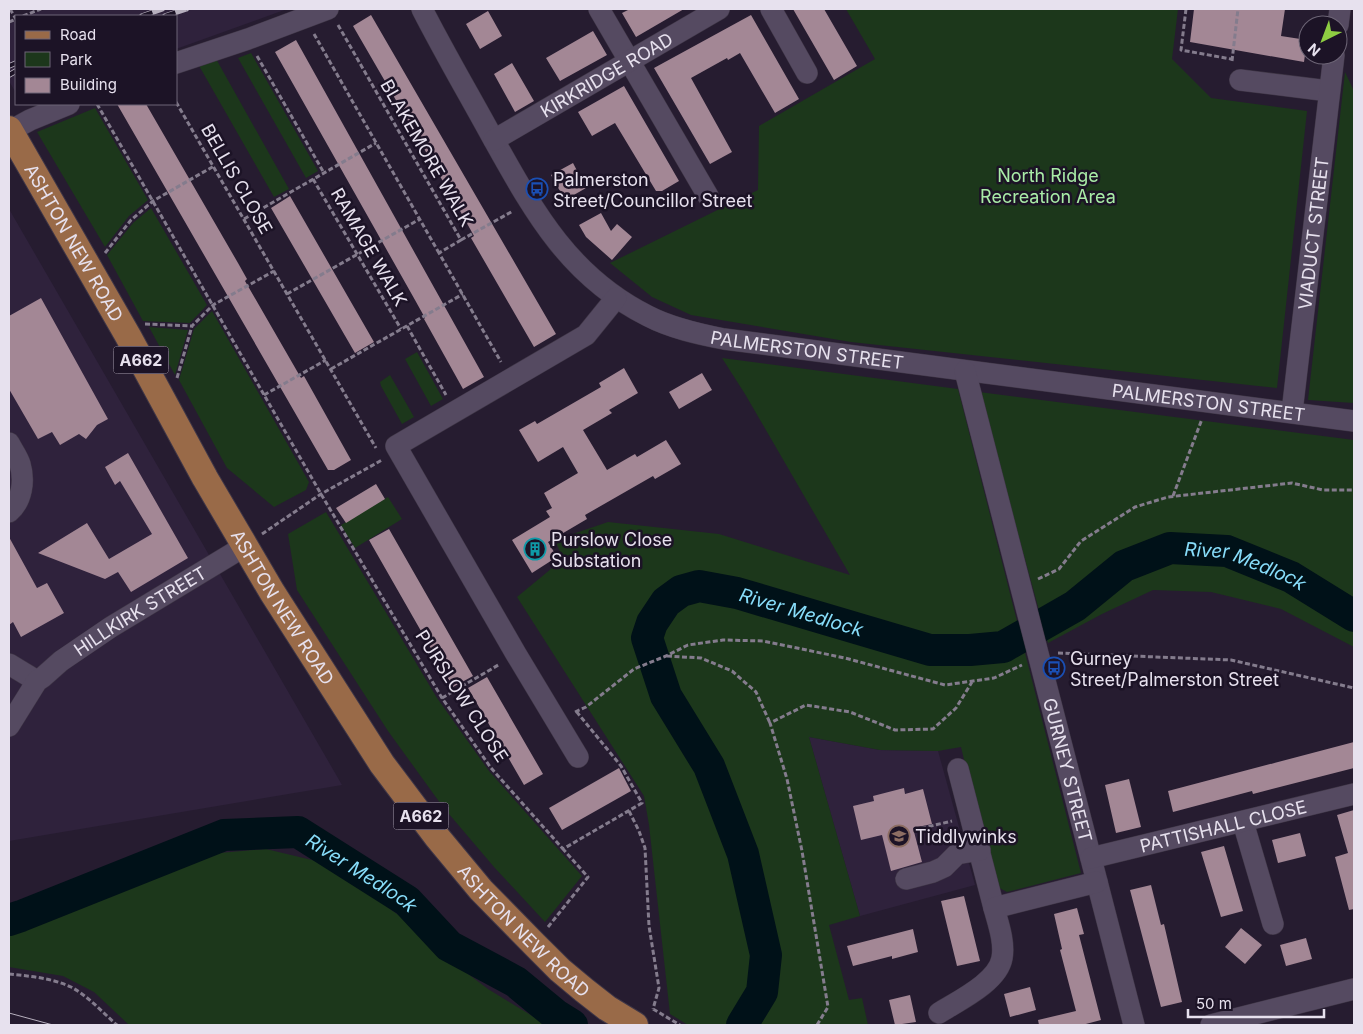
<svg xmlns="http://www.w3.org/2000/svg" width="1363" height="1034" font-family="Inter,sans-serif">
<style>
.built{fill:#2f223c}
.green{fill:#1c371b}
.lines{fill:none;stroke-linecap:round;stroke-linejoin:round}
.river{stroke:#001118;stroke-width:32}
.building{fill:#a38795}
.minor-casing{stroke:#3f3646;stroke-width:22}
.major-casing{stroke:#3f3646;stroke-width:28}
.path{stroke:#847c8d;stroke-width:3;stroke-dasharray:5 2.5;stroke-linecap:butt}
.minor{stroke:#554a61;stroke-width:21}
.major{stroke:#996a48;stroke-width:26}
.tram{stroke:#b7b0be;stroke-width:1}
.rail-casing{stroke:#b7b0be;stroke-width:5.5}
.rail{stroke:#1c1326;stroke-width:4;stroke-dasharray:11;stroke-linecap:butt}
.labels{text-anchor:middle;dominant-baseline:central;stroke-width:5;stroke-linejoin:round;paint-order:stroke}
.shield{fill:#1c1326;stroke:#aaa3b2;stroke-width:1}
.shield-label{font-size:16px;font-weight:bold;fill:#e7e1ee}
.street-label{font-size:18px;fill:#e7e1ee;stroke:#1c1326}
.park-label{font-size:18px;fill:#a9eca7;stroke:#1c1326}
.poi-label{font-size:18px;fill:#e7e1ee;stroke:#1c1326;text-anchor:start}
.water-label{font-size:19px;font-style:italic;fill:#87ddfa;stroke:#1c1326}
</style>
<rect width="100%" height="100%" fill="#261c30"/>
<path class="built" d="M46,9H287L176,49V16H27Z
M16,21V93L9,81V24Z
M9,209L342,785L9,841Z
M809,737L880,750L938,751L975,885L860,916Z"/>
<path class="green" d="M846,9H1178L1172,59L1211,98L1307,111L1277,388L851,342L691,315L652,297L610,263L758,190L759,126L875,59Z
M251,53L318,171L306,178L238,58Z
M215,57L289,189L274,197L198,64Z
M1345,72L1354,91V403L1308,400Z
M95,108L148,200L129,216L105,247L37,132Z
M151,208L207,305L190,323L143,321L107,255L133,223Z
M212,311L309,482L306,490L274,507L227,468L179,380L194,329Z
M149,327L188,330L175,375Z
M417,352L443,399L431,406L405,359Z
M722,358L958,389L1081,873L1007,892L994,885L961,747L938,751L880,750L809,737L860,916L829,925L849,1000L862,998L868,1025H688L670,1014L649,825L644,796L517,597L563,559L555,540L608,522L719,534L850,575L745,394Z
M390,375L414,417L402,424L381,386L380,382Z
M979,392L1354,440V647L1281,609L1211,592L1153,590L1102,614L1048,643Z
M388,497L402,519L355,548L341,525Z
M326,512L437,698L489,771L582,876L545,922L494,867L443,807L388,731L297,590L288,534Z
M266,849L316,861L351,881L404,919L435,949L488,989L547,1025H133L128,1024L94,992L63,976L9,967V934L43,923L208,854Z"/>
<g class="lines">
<g class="river">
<path id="s1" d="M9,920L21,916L224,835L298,832L407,901L449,946L516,982L556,1015L572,1025"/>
<path id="s2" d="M742,1025L762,992L766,955L743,854L709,766L666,696L647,638L652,623L666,602L681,591L699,586L737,593L930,650H970L1003,647L1075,606L1124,566L1170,548L1227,551L1291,577L1354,616"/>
</g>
</g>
<path class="building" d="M630,9H684L636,37L622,13Z
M793,9H824L857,66L834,80Z
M1194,9H1285L1281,36L1307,40L1304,62L1190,42Z
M488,11L502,36L480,49L466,24Z
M371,15L556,334L534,347L471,238L474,236L459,209L353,26Z
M751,15L799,99L775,113L740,53L728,60L727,58L691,78L732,152L710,164L654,68Z
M593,31L607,55L560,81L546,58Z
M296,40L484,377L463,389L424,319L425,318L415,300L275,52Z
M512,63L534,101L515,112L494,74Z
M624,86L679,181L662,191H656L615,123L592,136L578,112Z
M117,104H146L238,263L247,279L245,281L301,378L304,376L351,460L334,470H328Z
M573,163L586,188L565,200L551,175Z
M290,196L374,342L355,353L271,208Z
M601,213L611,231L617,224L632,237L612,260L586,237L579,225Z
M41,298L108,419L97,425L86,439L79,434L60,445L52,432L38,439L9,389V316Z
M624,368L638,393L609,410L612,413L583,430L607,470L635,454L637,457L666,440L681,464L655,479L653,476L585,515L587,519L548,542L557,557L532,573L512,540L550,517L546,511L552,508L544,493L578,473L563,447L538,462L519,430L535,421L537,424L601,387L599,383Z
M702,373L712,390L679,409L669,392Z
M128,453L188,558L131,592L118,572L105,579L38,553L87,523L109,559L152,534L120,481L115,485L105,467Z
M376,484L385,499L346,523L336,508Z
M389,529L473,676L453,687L369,540Z
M9,537L37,588L47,583L64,613L21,637L13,622L9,625Z
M487,677L543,774L524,785L468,688Z
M1354,742V768L1253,794L1252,791L1173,812L1168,791Z
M619,768L631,791L562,830L549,808Z
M1129,779L1141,827L1116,833L1105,785Z
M904,788L905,794L923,789L932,824L913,828L922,862L891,871L882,835L861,840L853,806L874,801L873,796Z
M1354,810V909L1349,910L1335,857L1348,853L1337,815Z
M1300,833L1306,856L1278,863L1272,840Z
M1224,846L1243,911L1221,917L1201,852Z
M1151,885L1161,925L1164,924L1182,1002L1161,1007L1130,890Z
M964,896L980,961L957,966L941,901Z
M1077,908L1084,934L1079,935L1101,1020L1082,1025H1039L1038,1020L1076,1011L1060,950L1062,949L1054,914Z
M1241,928L1262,945L1245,964L1225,947Z
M913,929L918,952L892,959V956L853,966L847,946Z
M1306,938L1312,959L1286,966L1280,945Z
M1030,987L1036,1010L1010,1017L1004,994Z
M910,995L916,1022L895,1025L889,1000Z"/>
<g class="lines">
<g class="minor-casing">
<g id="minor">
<path id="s3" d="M422,9C444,52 468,93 491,135C533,210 568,276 648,316C671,328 698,334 724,339L1354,421"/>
<path d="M599,9L708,196"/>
<path d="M771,9L807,73"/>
<path d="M1338,25L1340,9"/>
<path d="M176,63L248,39L328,9"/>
<path d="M1240,80L1329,91"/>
<path d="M10,131L30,120L69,104"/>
<path id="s4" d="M494,140L719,9"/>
<path id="s5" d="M965,371L1134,1025"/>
<path id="s6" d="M1292,412L1334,55"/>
<path d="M9,443C12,449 18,457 20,464C25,481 22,501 9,512"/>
<path d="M9,664L37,681"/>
<path id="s7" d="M9,726L37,681L43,677L61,661L111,627L245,546"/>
<path d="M578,757L516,654L396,446L586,335L616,298"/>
<path d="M958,769L994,908"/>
<path d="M1243,822L1273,924"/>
<path id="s8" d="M1091,858L1354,794"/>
<path d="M906,879L933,872L944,867L957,854L980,850"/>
<path d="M939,1013C958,1001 998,982 1002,958C1005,942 998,923 994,908L1097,882"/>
<path d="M1211,1025L1354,989"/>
</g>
</g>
<g class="major-casing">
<g id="major">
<path id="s9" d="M9,129L128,336L205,478L272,592L382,764L437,837L481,890L534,944L560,970L584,990L607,1008L635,1025"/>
</g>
</g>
<path class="path" d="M10,9L16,19
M1186,9L1181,50L1231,59
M23,16L41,9
M9,22L16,19
M338,25L461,240L439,253L501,362
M314,34L439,253
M257,56L324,173
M1232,61L1238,9
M176,102L376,448
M97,104L321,494L442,698L491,768L563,849L642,803L621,766L576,711
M313,179L401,329
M244,219L376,143
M461,240L513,211
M105,253L131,220L153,201L214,166
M287,294L420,219
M145,324L192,326L213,305L274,271
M407,326L446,395
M331,369L463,294
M177,378L192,326
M264,395L326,360
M1173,496L1202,419
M262,534L321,494L382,460
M1038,579L1059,569L1081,541L1135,507L1168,497L1292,483L1323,490H1354
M1058,653L1231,660L1354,688
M667,656L701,658L732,671L756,692L770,723
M442,698L500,664
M575,712L586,707L634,669L666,656L688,645L723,640L763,641L845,658L945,685L994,678L1022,665
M629,811L639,831L645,848L649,926L659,988L653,1009
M914,830L952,821
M548,927L588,877L563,849
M9,974C29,976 52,978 71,987C88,996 102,1012 117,1025
M653,1009L680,1025
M817,1025L828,1007L802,851L787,779L770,723L806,705L850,712L895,730L933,729L956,708L972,682"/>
<use href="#minor" class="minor"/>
<use href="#major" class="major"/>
<path class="tram" d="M9,1013L53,1025
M9,1025H12"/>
<g class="rail-casing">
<path id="rail" d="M142,16L162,9
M165,16L186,9
M9,66L16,63
M9,75L16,71"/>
</g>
<use href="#rail" class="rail"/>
</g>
<defs>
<g id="bus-ring" transform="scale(1.125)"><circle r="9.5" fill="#1c1326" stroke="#1a4fb4" stroke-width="1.5"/><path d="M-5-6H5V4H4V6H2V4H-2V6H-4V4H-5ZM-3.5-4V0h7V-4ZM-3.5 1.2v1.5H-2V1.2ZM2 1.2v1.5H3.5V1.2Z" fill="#1a4fb4"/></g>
<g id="building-ring" transform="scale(1.125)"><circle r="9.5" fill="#1c1326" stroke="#0f9aa8" stroke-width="1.5"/><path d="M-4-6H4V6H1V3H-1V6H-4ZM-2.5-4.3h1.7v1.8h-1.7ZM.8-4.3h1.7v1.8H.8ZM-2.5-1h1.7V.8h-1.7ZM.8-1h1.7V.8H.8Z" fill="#0f9aa8"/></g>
<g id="school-ring" transform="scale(1.125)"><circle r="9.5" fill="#1c1326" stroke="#8d6e63" stroke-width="1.5"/><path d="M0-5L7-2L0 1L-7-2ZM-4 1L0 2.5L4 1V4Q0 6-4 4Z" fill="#8d6e63"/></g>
</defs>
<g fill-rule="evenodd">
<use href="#bus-ring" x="537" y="189"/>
<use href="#building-ring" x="535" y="549"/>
<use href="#bus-ring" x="1054" y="668"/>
<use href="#school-ring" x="899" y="836"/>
</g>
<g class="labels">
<g class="shield">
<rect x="113.5" y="346.5" width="55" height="27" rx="4"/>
<rect x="393.5" y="802.5" width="55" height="27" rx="4"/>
</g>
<g class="shield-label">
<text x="141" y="360">A662</text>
<text x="421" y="816">A662</text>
</g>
<g class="street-label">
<text stroke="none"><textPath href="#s4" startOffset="130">KIRKRIDGE ROAD</textPath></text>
<text transform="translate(427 153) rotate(60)">BLAKEMORE WALK</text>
<text transform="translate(237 179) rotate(60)">BELLIS CLOSE</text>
<text stroke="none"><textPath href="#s6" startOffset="180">VIADUCT STREET</textPath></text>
<text stroke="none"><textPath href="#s9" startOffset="131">ASHTON NEW ROAD</textPath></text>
<text transform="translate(369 247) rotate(60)">RAMAGE WALK</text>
<text stroke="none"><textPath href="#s3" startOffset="551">PALMERSTON STREET</textPath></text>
<text stroke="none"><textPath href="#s3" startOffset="956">PALMERSTON STREET</textPath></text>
<text stroke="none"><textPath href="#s9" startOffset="551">ASHTON NEW ROAD</textPath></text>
<text stroke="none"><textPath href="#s7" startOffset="178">HILLKIRK STREET</textPath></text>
<text transform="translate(462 696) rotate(57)">PURSLOW CLOSE</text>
<text stroke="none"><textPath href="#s5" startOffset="412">GURNEY STREET</textPath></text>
<text stroke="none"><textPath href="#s8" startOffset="136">PATTISHALL CLOSE</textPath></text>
<text stroke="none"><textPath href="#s9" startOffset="956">ASHTON NEW ROAD</textPath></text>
</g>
<g class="park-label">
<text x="1048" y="175">North Ridge<tspan x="1048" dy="21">Recreation Area</tspan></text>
</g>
<g class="poi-label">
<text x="553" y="179">Palmerston<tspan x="553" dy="21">Street/Councillor Street</tspan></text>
<text x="551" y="539">Purslow Close<tspan x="551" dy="21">Substation</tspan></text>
<text x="1070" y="658">Gurney<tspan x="1070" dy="21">Street/Palmerston Street</tspan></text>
<text x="915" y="836">Tiddlywinks</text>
</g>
<g class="water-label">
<text stroke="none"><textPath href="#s2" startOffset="1082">River Medlock</textPath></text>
<text stroke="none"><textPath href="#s2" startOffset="601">River Medlock</textPath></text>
<text stroke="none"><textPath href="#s1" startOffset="381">River Medlock</textPath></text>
</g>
</g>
<rect width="1363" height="1034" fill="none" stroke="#e7e1ee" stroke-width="20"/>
<rect x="15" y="15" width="162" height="90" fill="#1c1326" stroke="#6d6576"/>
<rect x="25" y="31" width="25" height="8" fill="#996a48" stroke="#6d6576"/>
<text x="60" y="40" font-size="15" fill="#e7e1ee">Road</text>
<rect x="25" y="52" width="25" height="15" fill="#1c371b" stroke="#6d6576"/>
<text x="60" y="65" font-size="15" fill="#e7e1ee">Park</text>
<rect x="25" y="78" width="25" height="15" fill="#a38795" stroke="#6d6576"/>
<text x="60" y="90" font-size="15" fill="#e7e1ee">Building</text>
<g transform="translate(1323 40) rotate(222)"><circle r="24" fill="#1c1326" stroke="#6d6576"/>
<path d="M0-4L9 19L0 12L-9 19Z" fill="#8ecd42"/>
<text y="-8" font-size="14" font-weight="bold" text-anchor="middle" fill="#e7e1ee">N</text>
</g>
<path d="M1188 1009v8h136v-8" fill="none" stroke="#e7e1ee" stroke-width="2.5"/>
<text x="1196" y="1009" font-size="15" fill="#e7e1ee" stroke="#1c1326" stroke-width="4" paint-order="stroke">50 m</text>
</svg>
